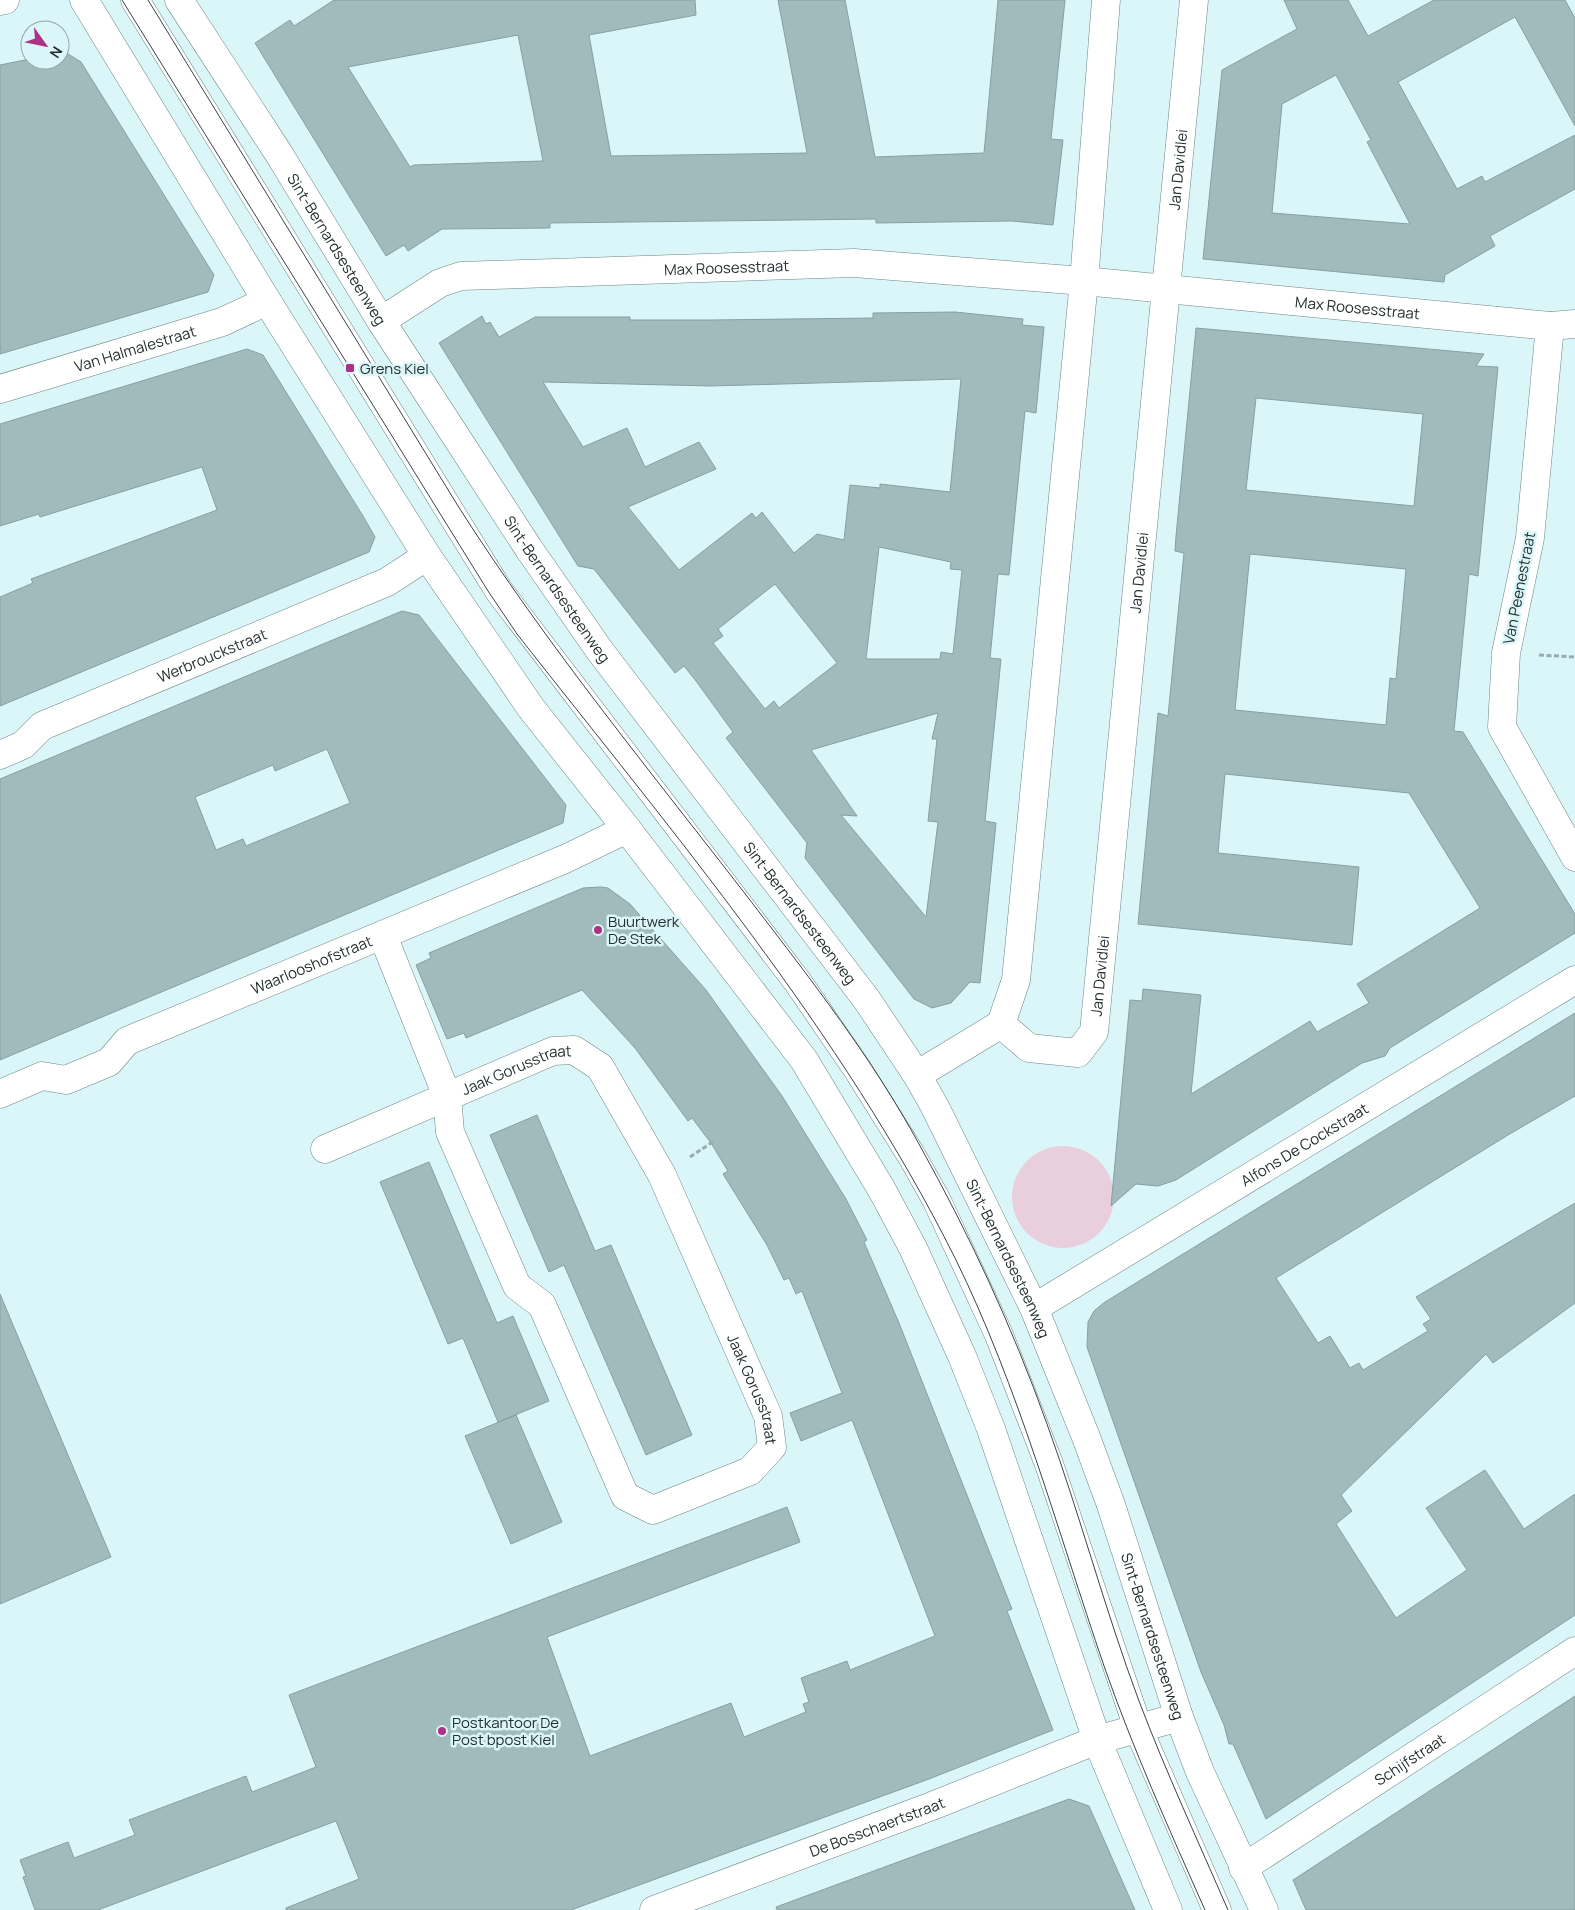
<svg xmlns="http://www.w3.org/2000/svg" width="1575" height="1910" font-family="Manrope,sans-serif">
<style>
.green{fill:#e9cfdd}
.building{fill:#a1bbbd;stroke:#86a0a1;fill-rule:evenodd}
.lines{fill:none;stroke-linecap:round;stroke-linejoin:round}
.minor-casing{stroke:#6c8586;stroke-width:29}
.path{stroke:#97acae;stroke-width:3;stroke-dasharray:5 2.5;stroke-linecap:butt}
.minor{stroke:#fff;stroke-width:28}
.tram{stroke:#394546;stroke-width:1}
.poi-dot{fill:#ad3285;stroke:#dbf6f8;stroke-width:2}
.labels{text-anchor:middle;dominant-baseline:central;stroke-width:5;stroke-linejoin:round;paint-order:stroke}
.street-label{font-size:15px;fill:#252f30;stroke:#dbf6f8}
.poi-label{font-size:15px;fill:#252f30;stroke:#dbf6f8;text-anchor:start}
</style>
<rect width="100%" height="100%" fill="#dbf6f8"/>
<path class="green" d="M1012 1197a51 51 0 1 1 102 0a51 51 0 1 1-102 0Z"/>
<path class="building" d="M334,0H695L696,15L589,35L611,156L807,153L778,0H845L875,157L984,153L998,0H1065L1051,139L1063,140L1053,225L1012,221L876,223V219L550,223V228L442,229L408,251L404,245L386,256L255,43L290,20L294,26ZM518,35L543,161L414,165L410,167L348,67Z
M1284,0H1348L1368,36L1434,0H1565L1575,18V126L1515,17L1398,82L1457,189L1482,176L1485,182L1575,135V189L1490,236L1495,246L1445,275L1444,282L1203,259L1222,70L1297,29ZM1336,75L1371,140L1367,142L1410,224L1272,213L1282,104Z
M65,52L81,62L214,275L208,292L0,354V65L30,59L60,60V53Z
M955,312L1023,319L1022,325L1044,327L1036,413L1025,411L1009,575L998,574L992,638L990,658L1001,659L985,821L996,823L980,983L970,982L951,1003L932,1008L914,999L805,858L807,843L726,738L733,732L696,681L684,666L675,673L594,569L578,566L439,343L482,316L486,324L490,322L499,337L535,317H630V320H711L873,318V313ZM961,379L950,492L880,484V488L850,485L844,540L817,534L794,553L762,512L756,518L752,513L679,570L628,507L716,469L699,442L645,467L627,428L583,447L543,382L711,386ZM879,547L951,562L950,569L962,570L953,654L941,652L940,659H866ZM775,584L837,663L779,708L774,701L765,709L713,643L723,636L718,629ZM938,713L932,739H937L928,821L938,822L926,917L841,815L857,816L811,750Z
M1196,328L1484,354L1476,366L1498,367L1478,576L1469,574L1454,731L1463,732L1575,914V933L1390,1048L1385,1056L1362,1063L1176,1180L1158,1186L1136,1184L1111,1206L1130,1000L1142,1001L1143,989L1201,995L1191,1094L1310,1021L1317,1032L1369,1003L1357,984L1480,908L1409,793L1225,774L1218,853L1359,867L1352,945L1138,924L1158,713L1168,716L1184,553L1175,551L1176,536ZM1256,398L1423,414L1414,506L1246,490ZM1250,554L1406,569L1396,679L1390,678L1386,725L1235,710Z
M247,349L263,355L363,516L375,537L369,552L0,706V597L33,583L31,579L217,510L202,467L40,517L39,514L0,526V424Z
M402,611L419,615L566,805L563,823L0,1060V779ZM327,749L350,803L246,846L243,839L216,850L195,797L273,765L275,771Z
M601,887L608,888L630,904L706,990L782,1096L846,1199L867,1240L864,1242L899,1323L1012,1609L1007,1611L1053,1730L929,1779L571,1910H286V1908L359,1879L336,1821L98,1910H35L23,1877L26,1876L20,1860L68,1842L74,1858L135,1835L129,1820L246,1776L252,1792L316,1767L289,1695L787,1507L800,1542L547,1637L590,1756L731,1703L744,1737L806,1712L803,1704L809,1702L801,1678L847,1661L850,1670L935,1636L852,1420L801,1441L790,1413L842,1393L802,1291L796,1294L789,1278L784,1280L767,1245L723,1174L728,1171L711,1143L692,1118L688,1121L635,1048L582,990L466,1038L464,1033L447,1039L416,965L431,958L429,953L583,888Z
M1575,1013V1096L1508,1135L1276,1278L1318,1343L1330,1336L1350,1368L1359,1363L1363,1370L1428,1331L1423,1324L1431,1319L1416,1297L1575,1203V1303L1493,1363L1486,1354L1341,1495L1352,1511L1336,1524L1396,1618L1467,1570L1426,1508L1485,1470L1524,1529L1575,1494V1615L1266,1819L1233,1744H1229L1224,1725L1201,1672L1087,1347L1088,1322L1094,1311L1105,1302Z
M537,1115L595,1251L611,1245L692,1435L646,1455L564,1265L549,1272L490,1135Z
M429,1162L497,1323L513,1316L549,1401L498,1422L463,1338L448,1344L380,1182Z
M0,1294L111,1557L0,1604Z
M516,1415L562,1522L511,1544L465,1436Z
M1575,1696V1910H1306L1293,1880Z
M1069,1799L1089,1806L1135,1910H777L776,1907Z"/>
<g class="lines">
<g class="minor-casing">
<g id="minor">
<path d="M84,0L267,301L427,556L531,708L627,829L804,1060L882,1190L913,1248L962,1356L991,1429L1097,1740L1168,1910"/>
<path d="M135,0L499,591L797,981L858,1070L913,1158L937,1201L999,1335L1049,1464L1138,1728L1217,1910"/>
<path id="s1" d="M179,0L279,154L381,321L529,549L600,651L867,1000L917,1075L935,1107L1034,1308L1086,1437L1111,1505L1179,1717L1200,1772L1264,1910"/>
<path d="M0,1L5,0"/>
<path id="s2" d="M381,321L440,283L461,276L854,263L1084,281L1550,326L1575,324"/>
<path d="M1550,326L1530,538L1506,653L1502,727L1575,857"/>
<path id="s3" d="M0,389L222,322L267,301"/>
<path id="s4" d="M0,755L23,745L42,726L387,582L427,556"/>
<path id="s5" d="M1001,1024L1029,1048L1078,1053L1094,1032L1194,0"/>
<path d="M917,1075L1001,1024L1016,980L1084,281L1106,0"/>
<path id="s6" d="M0,1094L42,1076L66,1080L109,1062L127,1041L565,859L627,829"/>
<path id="s7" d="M325,1149L553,1051L574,1050L600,1067L662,1175L768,1416L772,1447L750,1471L653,1510L625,1496L542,1305L517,1286L450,1132L447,1096L383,936"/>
<path id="s8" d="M1034,1308L1575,980"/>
<path id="s9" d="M1243,1868L1575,1651"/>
<path id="s10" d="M654,1910L932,1806L1097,1740L1179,1717"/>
</g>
</g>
<path class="path" d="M1539,655L1575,657
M690,1157L714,1141"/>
<use href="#minor" class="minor"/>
<path class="tram" d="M122,0L488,591L517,634C673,833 841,1030 955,1258C1019,1388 1057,1529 1104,1666C1133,1749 1169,1829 1205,1910
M148,0L458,506C547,646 652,773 753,904C812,981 872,1058 919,1144C969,1234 1012,1326 1047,1424C1080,1515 1105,1610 1139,1701C1166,1772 1198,1841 1228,1910"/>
</g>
<g class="poi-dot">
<rect x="345" y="363" width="10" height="10" rx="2.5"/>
<circle cx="598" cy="930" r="5"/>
<circle cx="442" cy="1731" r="5"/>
</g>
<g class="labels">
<g class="street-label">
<text stroke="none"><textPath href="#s5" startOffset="979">Jan Davidlei</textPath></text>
<text stroke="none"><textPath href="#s1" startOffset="295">Sint-Bernardsesteenweg</textPath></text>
<text stroke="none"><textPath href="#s2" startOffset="358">Max Roosesstraat</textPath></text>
<text stroke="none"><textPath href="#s2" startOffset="991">Max Roosesstraat</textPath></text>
<text stroke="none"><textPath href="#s3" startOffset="141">Van Halmalestraat</textPath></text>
<text stroke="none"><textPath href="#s5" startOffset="574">Jan Davidlei</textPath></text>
<text transform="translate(1519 588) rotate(-79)">Van Peenestraat</text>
<text stroke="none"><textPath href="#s1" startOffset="700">Sint-Bernardsesteenweg</textPath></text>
<text stroke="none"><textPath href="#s4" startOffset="236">Werbrouckstraat</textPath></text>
<text stroke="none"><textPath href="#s1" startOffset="1105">Sint-Bernardsesteenweg</textPath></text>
<text stroke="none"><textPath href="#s6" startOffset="344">Waarlooshofstraat</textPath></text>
<text stroke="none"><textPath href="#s5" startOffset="169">Jan Davidlei</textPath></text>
<text stroke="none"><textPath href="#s7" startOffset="208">Jaak Gorusstraat</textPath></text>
<text stroke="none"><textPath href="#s8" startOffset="316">Alfons De Cockstraat</textPath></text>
<text stroke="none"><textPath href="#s1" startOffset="1510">Sint-Bernardsesteenweg</textPath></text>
<text stroke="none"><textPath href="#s7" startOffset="658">Jaak Gorusstraat</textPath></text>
<text stroke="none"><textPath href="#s1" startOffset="1915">Sint-Bernardsesteenweg</textPath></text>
<text stroke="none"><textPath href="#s9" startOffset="199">Schijfstraat</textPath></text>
<text stroke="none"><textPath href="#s10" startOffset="238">De Bosschaertstraat</textPath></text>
</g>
<g class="poi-label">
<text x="360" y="368">Grens Kiel</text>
<text x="608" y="921">Buurtwerk<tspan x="608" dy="17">De Stek</tspan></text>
<text x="452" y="1722">Postkantoor De<tspan x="452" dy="17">Post bpost Kiel</tspan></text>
</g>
</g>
<g transform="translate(45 45) rotate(123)"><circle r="24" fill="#dbf6f8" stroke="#92a6a8"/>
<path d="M0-4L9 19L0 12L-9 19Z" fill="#ad3285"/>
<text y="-8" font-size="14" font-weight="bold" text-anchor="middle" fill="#252f30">N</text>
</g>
</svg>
